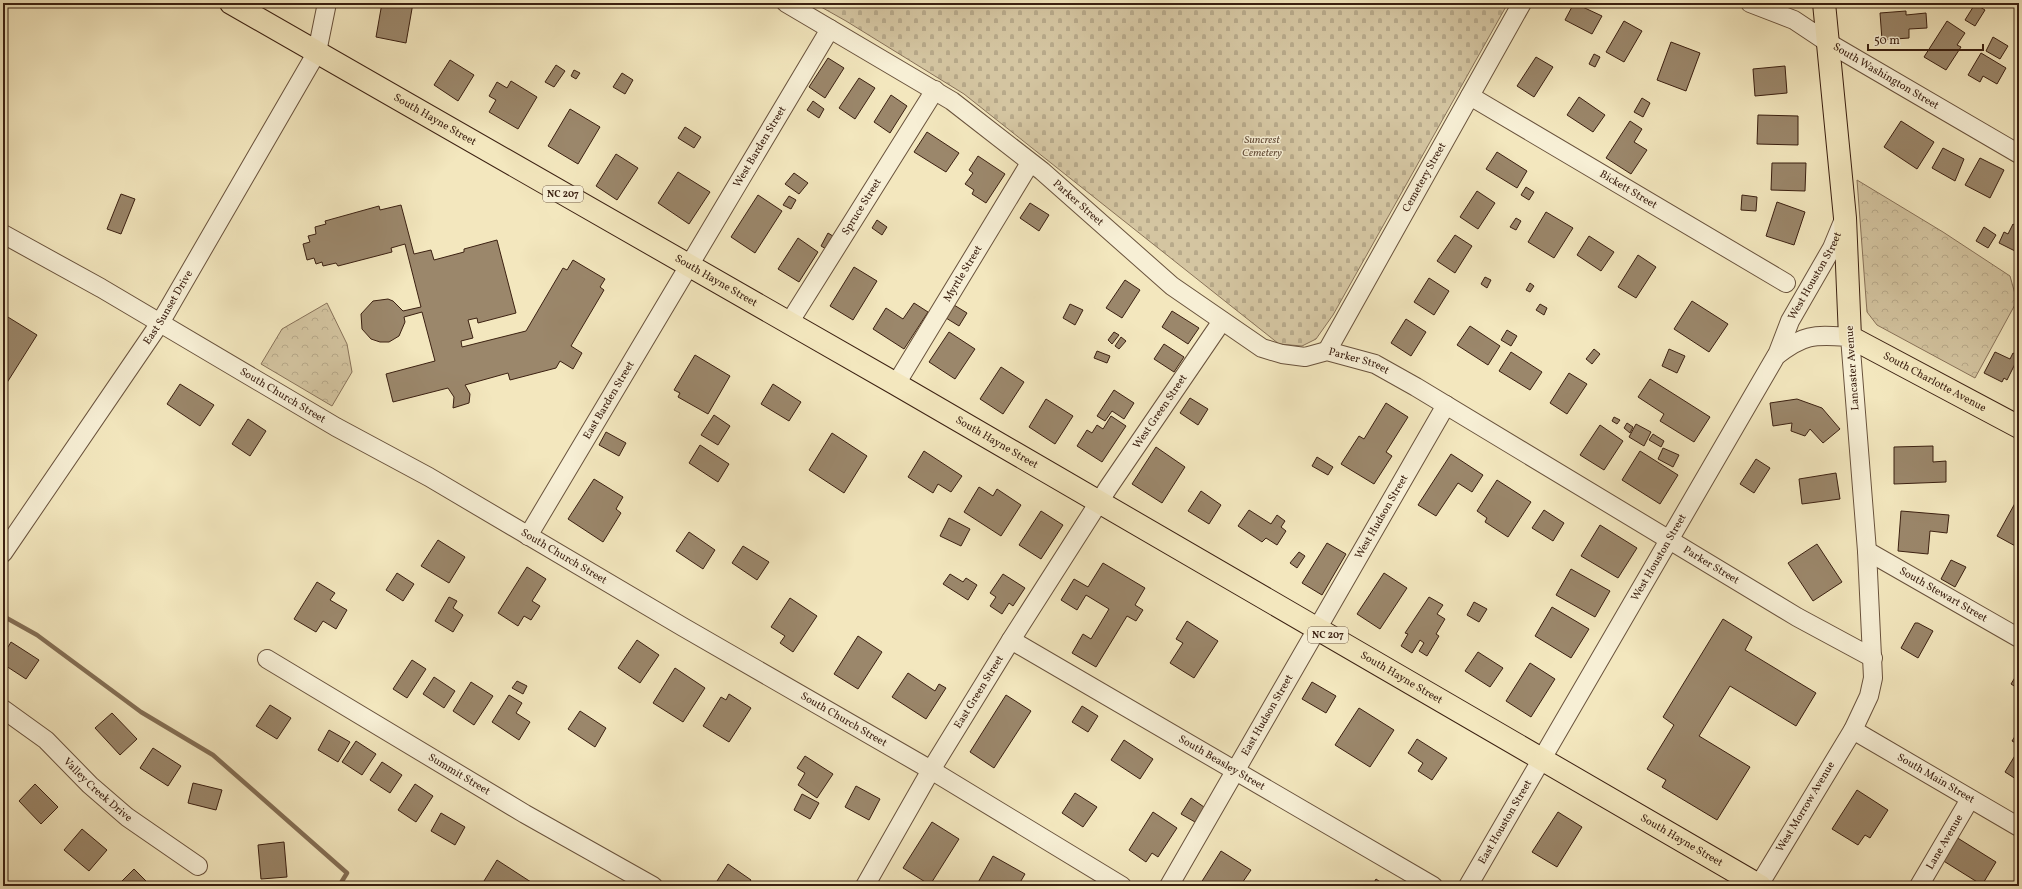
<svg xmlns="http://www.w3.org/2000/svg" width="2022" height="889" font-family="Vollkorn,serif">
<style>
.cemetery{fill:url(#cemetery-stones);stroke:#887259}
.park{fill:url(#park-crowns);stroke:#887259}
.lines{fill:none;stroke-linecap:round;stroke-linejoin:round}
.stream{stroke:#846f55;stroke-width:4.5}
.building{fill:#9b876b;stroke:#3b2011}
.minor-casing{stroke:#69523c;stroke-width:20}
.major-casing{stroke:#3b2011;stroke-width:24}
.minor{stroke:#f7efd5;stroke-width:18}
.major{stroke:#f3e7be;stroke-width:22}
.labels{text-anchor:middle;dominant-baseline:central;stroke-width:3;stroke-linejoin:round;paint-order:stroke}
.shield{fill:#f7efd5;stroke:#735e4c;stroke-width:1}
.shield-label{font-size:10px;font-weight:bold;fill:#3b2011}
.street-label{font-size:11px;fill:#3b2011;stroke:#f7efd5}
.park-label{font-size:11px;font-style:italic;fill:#614935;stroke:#f7efd5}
</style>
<defs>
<pattern id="cemetery-stones" width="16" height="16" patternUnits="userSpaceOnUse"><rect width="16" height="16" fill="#d4c5a1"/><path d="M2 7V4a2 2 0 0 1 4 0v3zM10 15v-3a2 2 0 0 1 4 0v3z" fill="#b7a98a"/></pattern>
<pattern id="park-crowns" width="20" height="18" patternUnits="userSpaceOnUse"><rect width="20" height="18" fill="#d4c5a1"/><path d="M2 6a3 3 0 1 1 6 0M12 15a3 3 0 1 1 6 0" fill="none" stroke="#b7a98a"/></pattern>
</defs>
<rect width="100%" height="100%" fill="#f3e7be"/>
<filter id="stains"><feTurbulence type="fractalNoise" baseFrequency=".005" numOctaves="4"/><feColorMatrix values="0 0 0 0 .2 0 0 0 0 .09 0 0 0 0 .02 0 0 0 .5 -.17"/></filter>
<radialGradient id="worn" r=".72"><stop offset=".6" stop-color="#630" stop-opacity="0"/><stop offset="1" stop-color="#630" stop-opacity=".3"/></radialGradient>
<path class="cemetery" d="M814,3H1508L1333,315L1316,339L1302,346L1279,344L964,94L846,21Z"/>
<path class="park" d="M1857,180L1943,232L2010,276L2017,301L1975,378L1877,325L1867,312Z
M327,303L347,344L352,372L332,406L261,364L282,329Z"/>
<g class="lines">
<path class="stream" d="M3,616L37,635L141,712L213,755L347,873L339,886"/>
</g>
<path class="building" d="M3,3H10L3,14Z
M382,3H413L406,43L376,37Z
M1574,3L1602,16L1592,34L1565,20Z
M1975,4L1985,10L1975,26L1965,20Z
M1906,11V15L1926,13L1927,28L1909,29V38L1882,40L1880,13Z
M1624,21L1642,31L1624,62L1606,52Z
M1947,21L1965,33L1957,45L1961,47L1946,70L1924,57Z
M1993,37L2008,46L2000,59L1986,51Z
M1671,42L1700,53L1686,91L1657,80Z
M1981,53L2006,68L1997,84L1983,76L1980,82L1968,75Z
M1594,54L1600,57L1595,67L1589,64Z
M1536,57L1553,67L1534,97L1517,86Z
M828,58L844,68L825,98L809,87Z
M450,60L474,75L458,101L434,85Z
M556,65L565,71L554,87L545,82Z
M1785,66L1787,93L1755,96L1753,69Z
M574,70L580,73L576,79L571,76Z
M622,73L633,80L625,94L613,87Z
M859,78L875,88L855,119L839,108Z
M511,81L537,97L518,129L489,112L496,100L489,96L497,82L507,88Z
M891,95L907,106L890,133L874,122Z
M1579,97L1605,115L1593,132L1567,115Z
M1642,98L1650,103L1643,117L1634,112Z
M813,101L824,109L819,118L807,110Z
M570,109L600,127L578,164L548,146Z
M1758,115L1798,116V145L1757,144Z
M1630,121L1642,129L1634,142L1647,150L1631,174L1606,158Z
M1901,121L1934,142L1917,169L1884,147Z
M685,127L701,137L694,148L678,138Z
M927,132L959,153L946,172L914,152Z
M1943,148L1964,159L1955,181L1932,168Z
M1497,152L1527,171L1517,188L1486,169Z
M616,154L638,168L617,200L596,186Z
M978,156L1005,174L986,203L972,194L974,190L965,184L973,173L969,170Z
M1980,158L2004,170L1990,198L1965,185Z
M1772,163H1806L1805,191L1771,190Z
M678,172L710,192L689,224L658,203Z
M794,173L808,183L799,194L785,184Z
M1526,187L1534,192L1529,200L1521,195Z
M1477,191L1495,203L1478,229L1460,217Z
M121,194L135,199L121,234L107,229Z
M758,195L782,211L755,253L731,237Z
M1742,195L1757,197L1756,211L1741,210Z
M789,196L796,200L791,209L783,205Z
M1777,202L1805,212L1794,245L1766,236Z
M1030,203L1049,215L1039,231L1020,218Z
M401,205L414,254L431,250L434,260L464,252V249L497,240L516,313L478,323L477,318L468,320L473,338L461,341L462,347L526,331L563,268L567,270L573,260L605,279L600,287L604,290L571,346L582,353L573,369L560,361L556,368L510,380L508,373L465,385L470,394L469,403L453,408L454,397L448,388L393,402L386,374L435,361L422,312L404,317L405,322L399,336L389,342H380L371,339L362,329L361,314L373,301L388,299L393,301L403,311L421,307L405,244L391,248L392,252L338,266L336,263L323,266L322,262L316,264L314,258L307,260L303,244L310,242L308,236L316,234L315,227L326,224L325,221L379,206L380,210Z
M1546,212L1573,228L1554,258L1528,242Z
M1516,218L1521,221L1516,230L1510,227Z
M877,220L887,227L882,235L872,228Z
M2019,221V253L1999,243L2004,232L2008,234L2013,224L2016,226Z
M1984,227L1996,235L1988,248L1976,241Z
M828,233L836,238L828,250L821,246Z
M1455,235L1472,246L1455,273L1437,261Z
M1589,236L1614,252L1601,271L1577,255Z
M798,238L818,252L799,282L778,269Z
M1638,255L1656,267L1636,298L1618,287Z
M854,267L877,281L853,320L830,306Z
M1485,277L1491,280L1487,288L1481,284Z
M1429,278L1449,291L1434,315L1414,302Z
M1125,280L1140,290L1122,318L1106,308Z
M1530,283L1534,286L1530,292L1526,290Z
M1692,301L1728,324L1709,352L1674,329Z
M914,303L928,312L904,349L873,329L886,308L903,319Z
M1070,304L1083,310L1075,325L1063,318Z
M1540,304L1547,308L1544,315L1536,310Z
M954,305L967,313L959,326L946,318Z
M1172,311L1199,328L1188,344L1162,327Z
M3,314L37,335L3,389Z
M1406,319L1426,332L1411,356L1391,343Z
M1470,326L1500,346L1488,365L1457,345Z
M1507,330L1517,336L1511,346L1501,340Z
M949,332L975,349L955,379L929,362Z
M1114,332L1119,335L1112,344L1108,340Z
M1121,337L1126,341L1119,349L1115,346Z
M1164,344L1184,357L1174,372L1154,359Z
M1594,349L1600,354L1592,364L1586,359Z
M1669,349L1685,356L1677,373L1662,366Z
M1097,351L1110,356L1107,363L1094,358Z
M1511,352L1542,372L1530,390L1499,371Z
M1995,352L2010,359L2013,353L2019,356L2007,380L2004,378L2002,382L1984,373Z
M695,355L730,376L708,414L678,397L680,393L674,390Z
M1001,367L1024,382L1003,414L980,399Z
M1569,373L1587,384L1567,414L1550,403Z
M1650,379L1710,417L1694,442L1660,421L1664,414L1638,397Z
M180,384L214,405L200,426L167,404Z
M773,384L801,402L789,421L761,404Z
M1114,390L1134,403L1124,419L1112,411L1105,421L1097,416Z
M1190,398L1208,409L1198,425L1180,413Z
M1046,399L1073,416L1055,444L1029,427Z
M1797,399L1822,408L1840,429L1823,443L1810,429L1805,436L1791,431L1792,423L1773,426L1770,403Z
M1386,403L1408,417L1386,452L1392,456L1374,484L1341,464L1359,436L1364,439Z
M714,415L730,426L718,445L701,435Z
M1111,416L1126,426L1102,462L1077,446L1087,430L1092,433L1097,425L1103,429Z
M1614,417L1620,420L1617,424L1612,421Z
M248,419L266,431L250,456L232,444Z
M1627,423L1633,427L1630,433L1624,428Z
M1636,424L1651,432L1644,446L1629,437Z
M1600,425L1623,441L1604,470L1580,455Z
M606,432L626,443L619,456L599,445Z
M832,433L867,456L844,493L809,470Z
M1653,434L1664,441L1661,447L1649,440Z
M700,445L729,464L718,482L689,463Z
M1933,446V462L1946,461V482L1894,484V447Z
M1156,447L1185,467L1162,503L1132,484Z
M1663,448L1679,455L1673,467L1658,459Z
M924,451L962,476L951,492L938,484L933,493L908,477Z
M1640,451L1678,475L1660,504L1622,480Z
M1451,454L1483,475L1472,492L1458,483L1436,516L1418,505Z
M1317,457L1333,467L1328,475L1312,466Z
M1756,459L1770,468L1754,493L1740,484Z
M1836,473L1840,499L1802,504L1799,479Z
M594,479L623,497L616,509L621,513L603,542L568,519Z
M1497,480L1531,502L1508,537L1485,522L1487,518L1477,511Z
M979,487L993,496L997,489L1021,505L1001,536L964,512Z
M1201,491L1221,505L1209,524L1188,511Z
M2019,496V548L1997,536Z
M1249,510L1271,524L1277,515L1285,521L1281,527L1286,531L1277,545L1266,538L1262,542L1238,526Z
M1544,510L1564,523L1553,541L1532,528Z
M1041,511L1063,525L1041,559L1019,545Z
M1901,511L1949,515L1947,533L1930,531L1928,554L1898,551Z
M949,518L970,529L961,546L940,536Z
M1600,525L1637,548L1618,578L1581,556Z
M689,532L715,550L703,569L676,551Z
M438,540L465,557L449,583L421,566Z
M1327,543L1346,554L1322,595L1302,583Z
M1817,544L1842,582L1813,601L1788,563Z
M743,546L769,562L757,580L732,563Z
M1299,552L1305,556L1297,568L1290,563Z
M1951,560L1966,567L1955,587L1941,579Z
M1103,563L1145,588L1135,605L1143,610L1136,621L1127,616L1096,667L1072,653L1083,634L1091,639L1109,609L1086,595L1077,610L1061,600L1074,579L1088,587Z
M527,567L546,579L532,601L540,606L531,620L524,616L518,626L498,613Z
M1571,569L1610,591L1595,617L1556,595Z
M397,573L414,584L403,601L386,590Z
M1384,573L1407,588L1380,629L1357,614Z
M950,574L963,582L966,578L977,585L968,600L943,584Z
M1003,574L1025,588L1013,606L1009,603L1002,614L990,606L996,597L990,593Z
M317,582L335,593L330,600L347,610L336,629L323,621L316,632L294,619Z
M449,597L457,601L453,608L463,615L453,632L435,621Z
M1429,597L1443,605L1437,614L1445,619L1436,634L1439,636L1427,656L1419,651L1424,643L1420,640L1412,653L1401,646L1408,634L1405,633Z
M790,598L817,616L793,652L780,643L785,636L771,627Z
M1474,602L1487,609L1479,622L1467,615Z
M1552,607L1589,629L1571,658L1535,636Z
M1723,619L1752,637L1745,650L1816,693L1796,726L1730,686L1699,736L1750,767L1717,820L1662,787L1666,780L1647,769L1674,725L1663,717Z
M1187,621L1218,641L1194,678L1170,663L1183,643L1176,639Z
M1915,623H1918L1933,631L1918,658L1901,648Z
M858,636L882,652L858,689L834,674Z
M637,640L659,655L640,683L618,668Z
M11,642L39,660L26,679L3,664V655Z
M1478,652L1503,668L1490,687L1465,671Z
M412,660L426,669L407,698L393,689Z
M1530,663L1555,679L1531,717L1506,701Z
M675,668L705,688L683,722L653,703Z
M2019,671V689L2011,684Z
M908,673L935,691L939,684L946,688L926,719L892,697Z
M434,677L455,691L444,708L423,694Z
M517,681L527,686L523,694L512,688Z
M471,682L493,696L474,725L453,711Z
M1312,682L1336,696L1326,713L1302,699Z
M729,694L751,708L729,742L703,726L721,697L726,700Z
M509,695L522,703L516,713L530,722L519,740L492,722Z
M1006,695L1031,711L994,768L970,752Z
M270,705L291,718L277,739L256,726Z
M1082,706L1098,716L1088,732L1072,722Z
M1359,708L1394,730L1370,767L1335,745Z
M580,711L606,728L595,747L568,729Z
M112,713L137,739L120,755L95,728Z
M329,730L350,742L338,762L318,750Z
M2019,730V745L2012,741Z
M1417,739L1447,758L1432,780L1418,771L1423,763L1408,753Z
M1124,740L1153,759L1140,779L1111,760Z
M356,741L376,754L362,775L342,762Z
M153,748L181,766L168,786L140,768Z
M2019,749V781L2005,772Z
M805,756L833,774L817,798L798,785L805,773L797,768Z
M382,762L402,775L390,793L370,780Z
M193,783L222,790L216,810L188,803Z
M35,784L58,807L41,824L19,801Z
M415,784L433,796L416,822L398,810Z
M856,786L880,799L869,820L845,807Z
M1857,790L1888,810L1870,838L1865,835L1858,845L1832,829Z
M1075,793L1097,807L1083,827L1062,813Z
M802,794L819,803L810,819L794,810Z
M1191,798L1204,807L1195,822L1181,814Z
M1153,812L1177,828L1158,857L1152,853L1146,862L1129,850Z
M1558,812L1582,827L1557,867L1532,852Z
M441,813L465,827L455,845L431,831Z
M932,822L959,839L930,885L903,868Z
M82,829L107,850L89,871L64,850Z
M1956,837L1996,862L1982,885L1942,860Z
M284,842L287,877L261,879L258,845Z
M1221,851L1251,870L1240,886H1199Z
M993,856L1025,874L1018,886H976Z
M497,860L534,884L532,886H492L484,881Z
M728,864L751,880L747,886H725L717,881Z
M134,869L146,881L141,886H117Z
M1376,879L1386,886H1372Z"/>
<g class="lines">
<g class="minor-casing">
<g id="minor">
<path id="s1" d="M786,3L952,101L1042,171L1172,286L1262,348L1282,354L1305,357L1327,351L1375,364L1416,387L1797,617L1873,658"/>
<path id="s2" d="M1750,3L1794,20L1827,42L2019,154"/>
<path id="s3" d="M1470,96L1786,283"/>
<path id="s4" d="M3,234L101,288L336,427L429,477L683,627L931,770L1122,886"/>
<path id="s5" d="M789,323L935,90"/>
<path id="s6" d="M1327,351L1522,3"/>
<path id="s7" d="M1777,355L1790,321L1832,248L1844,219"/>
<path id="s8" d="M896,384L1030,163"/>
<path id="s9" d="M528,536L830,29"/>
<path id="s10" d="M1867,551L2019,638"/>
<path id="s11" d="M3,553L160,323L317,52L327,3"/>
<path id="s12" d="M1011,640L1433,886"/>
<path id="s13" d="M267,659L525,814L653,886"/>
<path id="s14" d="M3,709L46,740L90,785L127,817L198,866"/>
<path id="s15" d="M1853,730L2019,827"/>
<path id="s16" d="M865,886L931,770L1011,640L1108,488L1222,321"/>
<path id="s17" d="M1169,886L1446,405"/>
<path id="s18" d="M1468,886L1776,356C1805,333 1815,335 1850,337L1867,551L1873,678L1869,696L1853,730L1759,885"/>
<path id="s19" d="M1919,886L1970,799"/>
</g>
</g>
<g class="major-casing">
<g id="major">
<path id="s20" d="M231,3L896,384L1760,886"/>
<path id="s21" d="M1824,3L1845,218L1850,337L2019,427"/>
</g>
</g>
<use href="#minor" class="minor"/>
<use href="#major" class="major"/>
</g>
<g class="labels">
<g class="shield">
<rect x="543" y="186" width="40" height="16" rx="3"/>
<rect x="1308" y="627" width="40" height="16" rx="3"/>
</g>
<g class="shield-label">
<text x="563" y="194">NC 207</text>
<text x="1328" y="635">NC 207</text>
</g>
<g class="street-label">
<text stroke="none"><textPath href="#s2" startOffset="155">South Washington Street</textPath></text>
<text stroke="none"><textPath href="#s20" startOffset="235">South Hayne Street</textPath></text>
<text stroke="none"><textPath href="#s9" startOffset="453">West Barden Street</textPath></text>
<text stroke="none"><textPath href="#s6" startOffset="199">Cemetery Street</textPath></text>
<text stroke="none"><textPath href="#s3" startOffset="184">Bickett Street</textPath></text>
<text stroke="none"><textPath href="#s1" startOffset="355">Parker Street</textPath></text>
<text stroke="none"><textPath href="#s5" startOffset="137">Spruce Street</textPath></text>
<text stroke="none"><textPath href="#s8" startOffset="129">Myrtle Street</textPath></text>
<text stroke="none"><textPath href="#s7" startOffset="88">West Houston Street</textPath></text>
<text stroke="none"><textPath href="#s20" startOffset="559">South Hayne Street</textPath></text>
<text stroke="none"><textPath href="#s11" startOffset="296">East Sunset Drive</textPath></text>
<text stroke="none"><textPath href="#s1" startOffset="690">Parker Street</textPath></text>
<text transform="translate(1853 368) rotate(-94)">Lancaster Avenue</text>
<text stroke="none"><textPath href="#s21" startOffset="431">South Charlotte Avenue</textPath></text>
<text stroke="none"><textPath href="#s4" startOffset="323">South Church Street</textPath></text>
<text stroke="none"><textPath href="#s9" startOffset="158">East Barden Street</textPath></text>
<text stroke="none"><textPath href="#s16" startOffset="559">West Green Street</textPath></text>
<text stroke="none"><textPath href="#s20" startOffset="883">South Hayne Street</textPath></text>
<text stroke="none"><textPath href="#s17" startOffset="426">West Hudson Street</textPath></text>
<text stroke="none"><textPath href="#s4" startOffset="647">South Church Street</textPath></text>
<text stroke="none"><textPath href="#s18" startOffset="380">West Houston Street</textPath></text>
<text stroke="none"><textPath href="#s1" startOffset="1098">Parker Street</textPath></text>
<text stroke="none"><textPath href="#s10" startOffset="88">South Stewart Street</textPath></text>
<text stroke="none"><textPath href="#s20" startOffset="1351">South Hayne Street</textPath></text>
<text stroke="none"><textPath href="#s16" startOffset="225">East Green Street</textPath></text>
<text stroke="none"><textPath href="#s17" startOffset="197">East Hudson Street</textPath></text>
<text stroke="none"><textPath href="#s4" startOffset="971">South Church Street</textPath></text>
<text stroke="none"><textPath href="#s12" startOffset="244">South Beasley Street</textPath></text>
<text stroke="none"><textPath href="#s13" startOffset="224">Summit Street</textPath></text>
<text stroke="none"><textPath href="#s15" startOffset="96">South Main Street</textPath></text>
<text stroke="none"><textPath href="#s14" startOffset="125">Valley Creek Drive</textPath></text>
<text transform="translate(1806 807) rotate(-59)">West Morrow Avenue</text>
<text stroke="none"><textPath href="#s18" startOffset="74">East Houston Street</textPath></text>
<text stroke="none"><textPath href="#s20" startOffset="1675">South Hayne Street</textPath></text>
<text stroke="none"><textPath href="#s19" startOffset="51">Lane Avenue</textPath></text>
</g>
<g class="park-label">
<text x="1262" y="140">Suncrest<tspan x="1262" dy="13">Cemetery</tspan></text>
</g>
</g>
<rect width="2022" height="889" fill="none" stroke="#f3e7be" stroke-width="16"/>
<rect x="4" y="4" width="2014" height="881" fill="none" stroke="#3b2011" stroke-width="2"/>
<rect x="8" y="8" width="2006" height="873" fill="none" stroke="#3b2011"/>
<path d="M1868 44v6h115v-6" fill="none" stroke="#3b2011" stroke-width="2"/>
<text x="1874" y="44" font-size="12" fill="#3b2011" stroke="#f7efd5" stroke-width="3" paint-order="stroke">50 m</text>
<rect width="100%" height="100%" filter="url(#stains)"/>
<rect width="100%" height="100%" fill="url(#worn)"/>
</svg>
